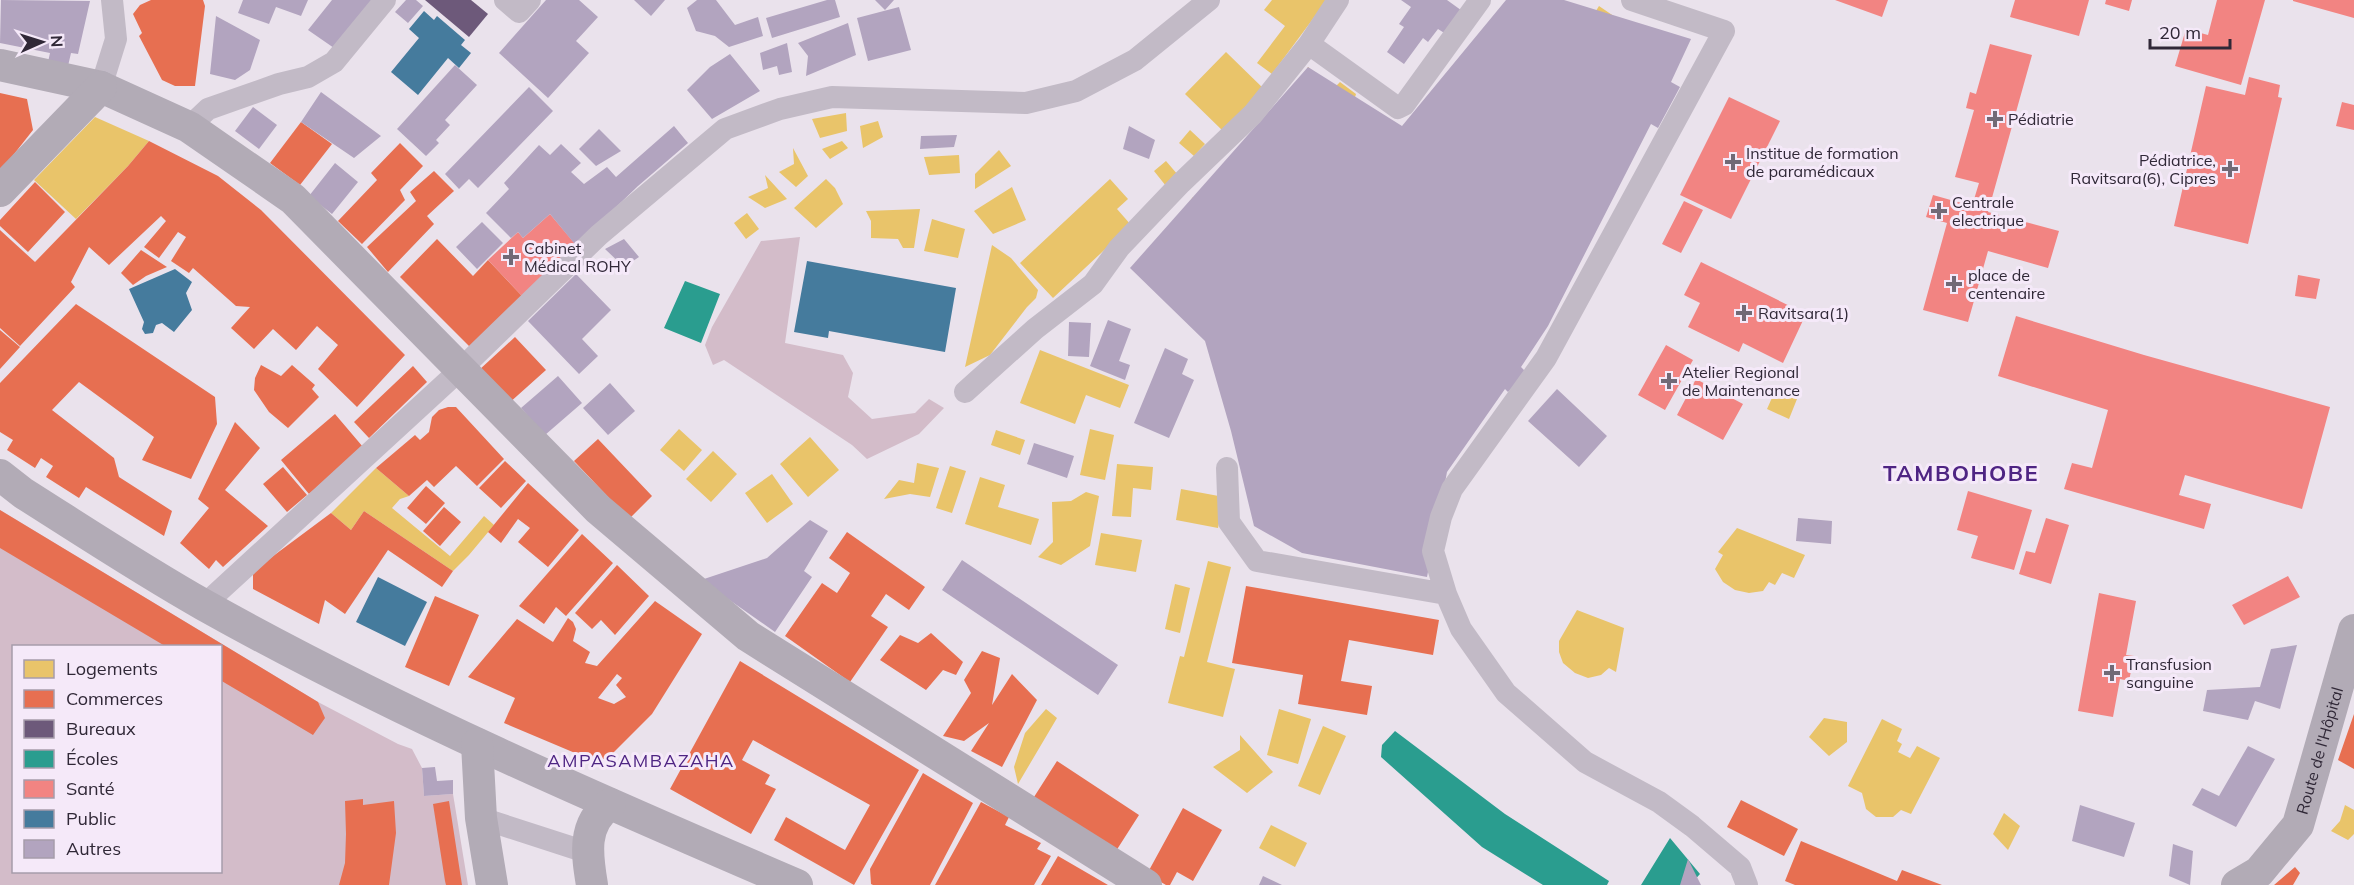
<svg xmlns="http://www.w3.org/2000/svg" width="2354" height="885" font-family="Mulish,sans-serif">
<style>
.green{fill:#d3bcc9;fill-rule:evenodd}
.homes{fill:#e9c46a}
.shops{fill:#e76f51;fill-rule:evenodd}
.offices{fill:#6d597a}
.schools{fill:#2a9d8f}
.health{fill:#f28482}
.public{fill:#457b9d}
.building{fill:#b2a4bf}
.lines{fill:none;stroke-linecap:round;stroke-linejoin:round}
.street{stroke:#c2bac6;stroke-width:22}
.secondary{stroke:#b2abb6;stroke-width:32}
.poi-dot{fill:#716976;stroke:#f5e9f9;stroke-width:2}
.labels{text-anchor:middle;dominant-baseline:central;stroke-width:6;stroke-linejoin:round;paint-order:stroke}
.poi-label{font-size:16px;fill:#302837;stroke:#f5e9f9;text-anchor:start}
.street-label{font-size:16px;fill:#302837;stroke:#f5e9f9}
.neighbourhood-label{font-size:18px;letter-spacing:1.5px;fill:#4e2483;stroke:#f5e9f9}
.district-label{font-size:22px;font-weight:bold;letter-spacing:1.5px;fill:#4e2483;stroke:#f5e9f9}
</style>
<rect width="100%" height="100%" fill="#eae2ec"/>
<path class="green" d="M800,237L785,343L843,355L853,373L848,397L872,419L915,413L929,399L944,408L919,434L867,459L852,445L724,360L713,365L705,345L712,327L761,241Z
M0,510L318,702L398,744L412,749L422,768L424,796L453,794L468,885H0ZM14,646H220V872H14Z"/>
<path class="homes" d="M1272,0H1327L1272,74L1257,63L1285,26L1264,10Z
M1599,6L1621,21L1611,37L1589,22Z
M1226,52L1266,91L1225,133L1185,94Z
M1308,67L1333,89L1340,82L1356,94L1352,107L1332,137L1297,120L1299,106L1285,97L1300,84Z
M846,113L847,131L820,138L812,119Z
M95,117L149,141L128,166L76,219L34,180Z
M878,121L883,137L863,148L860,126Z
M1190,130L1205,144L1194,156L1179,143Z
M1316,139L1334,162L1315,173L1298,152Z
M842,141L848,148L830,159L822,149Z
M793,148L808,176L796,187L779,172L794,164Z
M999,150L1011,166L975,189V174Z
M959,155L960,173L929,175L924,157Z
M1166,161L1178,175L1166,186L1154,171Z
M765,175L787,199L765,208L748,197L768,188Z
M826,179L835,188L843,204L816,228L794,208Z
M1110,179L1128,199L1117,209L1131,225L1053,298L1020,263Z
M1012,187L1026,220L993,234L974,211Z
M1193,197L1205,202L1195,216L1186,207Z
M1217,205L1230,212L1221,226L1209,218Z
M1310,205L1314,213L1305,221L1335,256L1332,266L1322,268L1300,248L1292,256L1275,240Z
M920,209L914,248H903L898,239L871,238V221L866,211Z
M747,213L759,229L746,239L734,223Z
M1239,217L1252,234L1237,278L1218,273L1234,244L1224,235Z
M932,219L965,229L958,258L924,251Z
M1192,236L1212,242L1203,260L1180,247Z
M992,245L1011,258L1038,290L1036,298L1027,307L990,355L965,367Z
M1315,273L1328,280L1318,298L1307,292Z
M1362,300L1388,317L1385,327L1374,330L1352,319Z
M1040,350L1129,385L1120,408L1086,395L1075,424L1020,403Z
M1775,391L1797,399L1789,419L1767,409Z
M679,429L702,450L684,471L660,450Z
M1090,429L1114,435L1105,480L1080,475Z
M996,430L1025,440L1020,455L991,445Z
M810,437L839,470L808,497L780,464Z
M1311,443L1338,457L1323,486L1296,471Z
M713,451L737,474L711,502L686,479Z
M917,463L939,468L930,497L910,494L884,499L899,480L914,483Z
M1117,464L1153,467L1151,490L1133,488L1131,517L1112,516Z
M950,466L966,471L952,513L936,508Z
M376,468L409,496L400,499L392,508L450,556L484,516L494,525L469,555L453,571L364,511L351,530L331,513Z
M772,474L793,504L767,523L745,493Z
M980,477L1005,485L998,507L1039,519L1031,545L965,524Z
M1181,489L1224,497L1218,528L1176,520Z
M1086,492L1099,496L1090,546L1061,565L1038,557L1053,542L1052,502L1071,501Z
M1334,494L1424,503L1419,566L1340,559Z
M1737,528L1805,555L1794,578L1782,573L1775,585L1769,582L1763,591L1749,593L1735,590L1723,582L1715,569L1723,555L1718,552Z
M1101,533L1142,540L1136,572L1095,565Z
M1208,561L1231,567L1207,662L1235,669L1223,717L1168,703L1180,656L1184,657Z
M1175,584L1190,588L1180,633L1165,629Z
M1577,610L1624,628L1616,672L1609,668L1601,675L1588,678L1575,673L1563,663L1559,652V641Z
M1046,709L1057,718L1018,784L1014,767L1025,733Z
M1279,709L1311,719L1298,764L1267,755Z
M1824,718L1847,722V742L1829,756L1809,737Z
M1882,719L1902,729L1897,741L1902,744L1898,752L1910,758L1917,746L1940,758L1911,814L1901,810L1893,817H1876L1866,809L1862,793L1848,786Z
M1323,726L1346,736L1320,795L1298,786Z
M1240,735L1273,772L1247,793L1213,767L1240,750Z
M2345,805L2354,810V834L2348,840L2331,831L2340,821Z
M2004,813L2020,826L2008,850L1993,834Z
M1271,825L1307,843L1295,867L1259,848Z"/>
<path class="shops" d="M151,0H203L205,6L195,86H175L162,80L139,36L142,33L133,14L140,5Z
M0,93L27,99L33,130L0,172Z
M301,122L332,144L300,185L270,163Z
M149,141L218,176L261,210L405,355L357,407L318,369L338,345L317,326L296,350L273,329L254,349L231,328L250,307L236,306L193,268L189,273L171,261L186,237L178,232L159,258L144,247L166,221L161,216L109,265L89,247L71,282L75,287L20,346L0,328V230L35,262L128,166Z
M400,143L423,166L400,190L405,200L362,244L338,221L377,180L371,173Z
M434,171L454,191L427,216L434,224L388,272L367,247L416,201L410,192Z
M35,182L65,212L28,252L0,226V220Z
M437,239L473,276L488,260L523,297L471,348L400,277Z
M141,250L167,267L146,276L133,285L121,273Z
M76,304L215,397L217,424L191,479L142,460L154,437L79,382L52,410L114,458L119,477L172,511L164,536L86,487L79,498L46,477L53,466L41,458L35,468L7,450L13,440L0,432V383Z
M0,330L20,347L0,369Z
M515,337L546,370L508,404L478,371Z
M261,365L281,376L292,365L315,385L312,389L319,397L288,428L269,412L254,390L255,378Z
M413,366L427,382L369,438L354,422Z
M448,407H456L504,459L477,486L456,466L434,487L427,480L409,496L376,468L415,435L420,440L429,432L432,417L439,410Z
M335,414L363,447L309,494L281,460Z
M235,422L260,448L225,490L268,526L223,567L216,560L209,569L180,543L209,508L198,499Z
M598,439L652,496L629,519L574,461Z
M505,461L526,481L501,508L479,488Z
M283,467L307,495L287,512L263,484Z
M528,483L579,530L548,567L518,542L530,528L518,519L501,543L488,532Z
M426,486L445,503L426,524L407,508Z
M444,507L461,522L440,546L423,531Z
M0,510L318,702L325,718L313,735L220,680V646H165L0,548Z
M364,511L453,571L442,587L388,550L345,614L325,600L319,624L253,589V571L331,513L351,530Z
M847,532L925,587L909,610L886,594L871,616L888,627L850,682L785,636L822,583L837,593L850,573L829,558Z
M582,534L613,563L566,616L556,607L544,624L519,606Z
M617,565L649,596L615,635L601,620L592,629L575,613Z
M1246,586L1439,620L1433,655L1349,640L1341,681L1372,686L1367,715L1298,704L1303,675L1232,663Z
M435,596L479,615L449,686L405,667Z
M655,601L702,634L652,714L608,758L594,761L504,723L515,698L468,677L517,619L553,642L568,618L573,622L576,629L573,641L590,652L585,663L597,666ZM617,674L622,678L616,685L626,697L614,704L598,698Z
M931,633L963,662L956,675L943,670L926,690L880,660L900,635L918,643Z
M982,651L1000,658L992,705L1012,674L1037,700L1002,767L971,751L989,723L964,741L943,736L971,693L964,680Z
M740,661L919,770L854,885L774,840L786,817L845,850L870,805L753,740L742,760L770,775L765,784L776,789L751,834L670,789Z
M2354,714V769L2338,760Z
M1057,761L1139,815L1116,851L1034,797Z
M923,773L973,803L930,885H873L871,884L870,869Z
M363,799V805L394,801L396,833L389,885H339L345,863L346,834L345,801Z
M1741,800L1798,829L1784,856L1727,827Z
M449,801L462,885H446L445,881L433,804Z
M981,802L1009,817L1005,825L1041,843L1037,849L1051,856L1034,885H935Z
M1183,808L1222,830L1193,881L1177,872L1170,885H1166L1147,874Z
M1801,841L1897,881L1902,870L1942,885H1795L1785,881Z
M1058,856L1108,885H1041Z
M2295,867L2300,873L2293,885H2274Z"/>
<path class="offices" d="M425,0H471L488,14L469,37Z"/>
<path class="schools" d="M685,281L720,294L701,343L664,328Z
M1395,731L1505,814L1609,881L1607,885H1543L1482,847L1381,757L1382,745Z
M1670,838L1700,874L1690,885H1641Z"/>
<path class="health" d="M1835,0H1888L1882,17Z
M2015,0H2089L2079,36L2010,17Z
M2106,0H2132L2129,11L2105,4Z
M2217,0H2265L2241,85L2175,66L2186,29L2208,35Z
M2354,0V18L2293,1V0Z
M1990,44L2032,55L1988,212L2059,231L2048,268L1988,251L1968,322L1923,310L1947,223L1926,217L1933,195L1972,206L1979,183L1955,177L1974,110L1966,108L1970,92L1976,94Z
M2249,77L2280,85L2278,97L2282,98L2248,244L2174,226L2206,86L2245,95Z
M1729,97L1780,121L1731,219L1680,195Z
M2342,102L2354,105V130L2336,126Z
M1684,201L1703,210L1681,253L1662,244Z
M550,214L576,245L523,297L488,260L518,232L523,238Z
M1701,262L1806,314L1783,363L1743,343L1739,352L1688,327L1700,303L1684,295Z
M2298,275L2320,279L2316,299L2295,296Z
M2016,316L2144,355L2330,407L2302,509L2185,475L2179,495L2211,504L2204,529L2064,489L2072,463L2092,468L2108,410L1998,376Z
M1666,345L1693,360L1665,410L1638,395Z
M1696,379L1743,404L1723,440L1677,415Z
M1968,491L2032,510L2014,570L1971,558L1978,536L1957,530Z
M2046,518L2069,525L2051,584L2019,574L2026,551L2035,553Z
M2288,576L2300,597L2244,625L2232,605Z
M2099,593L2136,601L2126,655L2134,656L2129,681L2120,679L2113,717L2078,711Z"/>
<path class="public" d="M424,11L434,20L437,16L465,40L461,45L471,53L459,68L448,58L418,95L391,72L419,38L409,29Z
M807,261L956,288L945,352L829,331L828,338L794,332Z
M175,269L192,282L186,293L192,310L174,332L162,323L156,325L153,333L145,334L142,329L144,322L129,289Z
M378,577L427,602L405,646L356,622Z"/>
<path class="building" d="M1,0L90,1L78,54L71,53L68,66L48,62L50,53L0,43Z
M243,0H308L301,16L276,7L269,24L238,13Z
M332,0H373L334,48L308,30Z
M406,0H416L423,6L408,23L395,12Z
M546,0H579L598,17L576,41L589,53L548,98L499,53Z
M634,0H665L651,16Z
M697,0H716L735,25L758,17L763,36L729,47L715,36L696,31L687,8Z
M827,0H835L840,17L772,38L766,18Z
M875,0H894L885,10Z
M1401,0H1447L1465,13L1449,36L1438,29L1428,42L1423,38L1404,64L1387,52L1404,27L1399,24L1411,7Z
M1506,0H1564L1691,39L1671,82L1680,87L1658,128L1651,124L1548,326L1521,367L1527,373L1508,392L1505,389L1447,472L1427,577L1302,553L1254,526L1231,431L1205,341L1130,268L1308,67L1402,126Z
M899,7L911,50L868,61L857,18Z
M216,16L260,40L250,70L235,80L210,74Z
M848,23L856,55L806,76L808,56L798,43Z
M787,43L792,72L779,75L777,66L763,70L760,53Z
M730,54L760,91L712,119L687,90L710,67Z
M455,65L477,85L445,120L450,125L436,140L439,143L426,156L397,129Z
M529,87L553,111L478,188L469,179L459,189L445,174Z
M321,92L381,136L354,158L301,122Z
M253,107L277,125L259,149L235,131Z
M674,126L688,143L638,186L587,235L578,248L550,214L523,238L518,232L511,238L486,213L509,189L504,183L539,145L550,155L561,144L581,163L571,172L584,184L607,167L616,177Z
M1129,126L1155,140L1149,159L1123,149Z
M599,129L621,151L596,166L579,149Z
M957,135L954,147L920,149L921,136Z
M335,163L358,182L332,214L309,196Z
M482,222L503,243L477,269L456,247Z
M624,239L639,257L624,267L605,249Z
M576,274L611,310L582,339L598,356L579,374L528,321Z
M1108,320L1131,329L1119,361L1130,365L1125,380L1090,366Z
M1069,322L1091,323L1089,357L1068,356Z
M1165,348L1188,359L1182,374L1194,380L1169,438L1134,423Z
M558,376L582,403L545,435L521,408Z
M610,383L635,411L608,435L583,408Z
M1557,389L1607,436L1579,467L1528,421Z
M1034,443L1074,456L1067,478L1027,464Z
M1798,518L1832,521L1831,544L1796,541Z
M810,520L828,531L804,571L812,577L775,632L701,580L767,558Z
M962,560L1118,665L1098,695L942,590Z
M2297,645L2280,709L2255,701L2248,720L2203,711L2207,690L2260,687L2271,649Z
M2248,746L2275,759L2236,827L2192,805L2202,788L2219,796Z
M435,767L437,781L453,780V794L424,796L422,768Z
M2080,805L2135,823L2124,857L2072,841Z
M2173,844L2193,851L2190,885L2169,876Z
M1688,859L1701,885H1680Z
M1263,876L1282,885H1259Z"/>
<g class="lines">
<path class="street" d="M505,0L519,12L530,0
M1632,0L1724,31L1546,358L1452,489L1441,517L1433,551L1446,594L1461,629L1506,693L1585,762L1659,802L1692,826L1740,867L1747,885
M1309,44L1398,108L1404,105L1480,0
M101,87L116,39L112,0
M189,127L208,109L279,84L308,77L334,62L385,0
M965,392L1035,329L1093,284L1119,248L1181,183L1253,114L1309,44L1338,0
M1227,468L1229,522L1257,561L1446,594
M204,605L461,369L599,235L725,129L780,109L832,97L1026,103L1076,91L1135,60L1209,0
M481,818L586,852"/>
<g class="secondary">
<path d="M0,65L101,87L189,127L293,199L598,509L748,636L1146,885"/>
<path d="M0,191L101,87"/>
<path d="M0,475L23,493C83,531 142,570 204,605C395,712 597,799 797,885"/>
<path d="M477,744L481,818L492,885"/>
<path d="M592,885C587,855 582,824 610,804"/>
<path id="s1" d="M2237,885L2259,872L2298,825L2354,630"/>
</g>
</g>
<g class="poi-dot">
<path d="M1992 110h6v6h6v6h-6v6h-6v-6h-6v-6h6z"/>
<path d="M1730 153h6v6h6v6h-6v6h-6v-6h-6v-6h6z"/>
<path d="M2227 160h6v6h6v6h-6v6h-6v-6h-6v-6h6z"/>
<path d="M1936 202h6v6h6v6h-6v6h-6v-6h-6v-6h6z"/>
<path d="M508 248h6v6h6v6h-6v6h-6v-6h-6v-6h6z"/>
<path d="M1951 275h6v6h6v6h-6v6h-6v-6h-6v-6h6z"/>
<path d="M1741 304h6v6h6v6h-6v6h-6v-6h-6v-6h6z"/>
<path d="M1666 372h6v6h6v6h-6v6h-6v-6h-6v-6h6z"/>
<path d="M2109 664h6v6h6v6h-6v6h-6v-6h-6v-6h6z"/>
</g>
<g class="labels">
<g class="poi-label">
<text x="2008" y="119">Pédiatrie</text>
<text x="1746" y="153">Institue de formation<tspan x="1746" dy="18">de paramédicaux</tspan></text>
<text x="2216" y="160" text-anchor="end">Pédiatrice,<tspan x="2216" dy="18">Ravitsara(6), Cipres</tspan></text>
<text x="1952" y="202">Centrale<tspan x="1952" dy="18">electrique</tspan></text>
<text x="524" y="248">Cabinet<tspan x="524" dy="18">Médical ROHY</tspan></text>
<text x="1968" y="275">place de<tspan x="1968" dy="18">centenaire</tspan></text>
<text x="1758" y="313">Ravitsara(1)</text>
<text x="1682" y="372">Atelier Regional<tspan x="1682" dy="18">de Maintenance</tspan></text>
<text x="2126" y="664">Transfusion<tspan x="2126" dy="18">sanguine</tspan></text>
</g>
<g class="street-label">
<text stroke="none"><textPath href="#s1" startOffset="164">Route de l'Hôpital</textPath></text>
</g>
<g class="neighbourhood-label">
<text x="641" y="760">AMPASAMBAZAHA</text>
</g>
<g class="district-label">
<text x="1961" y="473">TAMBOHOBE</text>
</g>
</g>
<rect x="12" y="645" width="210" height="228" fill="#f5e9f9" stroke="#a69cab" stroke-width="1.5"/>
<rect x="24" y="660" width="30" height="18" fill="#e9c46a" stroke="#a69cab" stroke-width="1.5"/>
<text x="66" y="675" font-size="18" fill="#302837">Logements</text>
<rect x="24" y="690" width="30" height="18" fill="#e76f51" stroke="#a69cab" stroke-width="1.5"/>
<text x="66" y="705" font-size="18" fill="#302837">Commerces</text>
<rect x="24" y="720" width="30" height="18" fill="#6d597a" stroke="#a69cab" stroke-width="1.5"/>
<text x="66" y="735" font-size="18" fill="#302837">Bureaux</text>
<rect x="24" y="750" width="30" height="18" fill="#2a9d8f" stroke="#a69cab" stroke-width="1.5"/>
<text x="66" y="765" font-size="18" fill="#302837">Écoles</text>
<rect x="24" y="780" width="30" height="18" fill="#f28482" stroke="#a69cab" stroke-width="1.5"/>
<text x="66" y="795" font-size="18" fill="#302837">Santé</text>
<rect x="24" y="810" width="30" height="18" fill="#457b9d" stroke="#a69cab" stroke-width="1.5"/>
<text x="66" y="825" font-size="18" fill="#302837">Public</text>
<rect x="24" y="840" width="30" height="18" fill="#b2a4bf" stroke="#a69cab" stroke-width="1.5"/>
<text x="66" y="855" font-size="18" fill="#302837">Autres</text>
<g transform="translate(42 42) rotate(87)" stroke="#f5e9f9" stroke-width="4.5" paint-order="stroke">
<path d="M0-4.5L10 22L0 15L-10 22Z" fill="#302837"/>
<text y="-9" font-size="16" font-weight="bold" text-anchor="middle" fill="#302837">N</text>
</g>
<path d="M2150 39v9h80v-9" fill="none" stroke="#302837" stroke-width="3"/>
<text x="2159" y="39" font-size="18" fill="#302837" stroke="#f5e9f9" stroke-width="4.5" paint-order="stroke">20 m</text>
</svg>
